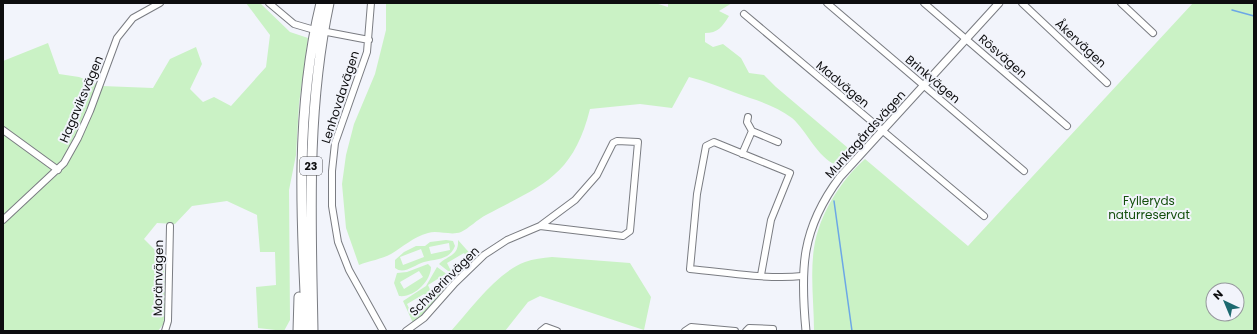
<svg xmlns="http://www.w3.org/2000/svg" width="1257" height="334" font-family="Poppins,sans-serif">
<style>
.green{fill:#caf2c5;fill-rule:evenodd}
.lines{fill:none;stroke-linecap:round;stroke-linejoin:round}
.stream{stroke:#6ca7e6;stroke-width:1.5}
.minor-casing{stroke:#7a7c82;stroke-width:8}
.tertiary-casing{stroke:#7a7c82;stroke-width:9}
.primary-casing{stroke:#7a7c82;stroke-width:11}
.minor{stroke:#fff;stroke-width:6}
.tertiary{stroke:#fff;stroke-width:7}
.primary{stroke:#fff;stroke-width:9}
.labels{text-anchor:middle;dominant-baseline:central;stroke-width:4;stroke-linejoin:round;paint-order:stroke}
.shield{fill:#f2f4fb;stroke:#525256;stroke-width:1}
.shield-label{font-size:11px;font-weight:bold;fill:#0d0d0f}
.street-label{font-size:12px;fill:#0d0d0f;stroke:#f2f4fb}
.park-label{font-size:12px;fill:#144f0e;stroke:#f2f4fb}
</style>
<rect width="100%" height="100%" fill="#f2f4fb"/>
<path class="green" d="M246,3H260L290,32L308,38L299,104L296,155L289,190L290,320L284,331L258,328L256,287L276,285L275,252H260L257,215L227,201L192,206L175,224L157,223L144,239L164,259L165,322L158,331H3V61L48,43L59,74L79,77L102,86L153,88L170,59L196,47L202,64L190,89L203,102L214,97L231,106L266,67L270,35Z
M386,3H655L668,7V3H732L719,11L729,16C722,27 718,33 705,33V42L713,47L723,44L741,58L749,73L764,75L776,87L848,148L846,158L836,165C817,157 807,131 792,118C775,105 755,100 736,93C720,87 705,81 689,77L672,108L640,104L590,109C573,177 542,185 486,215C478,219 468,229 461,232C451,236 438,230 428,233C413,237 403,247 391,254C382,259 369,261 359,265L346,228L342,184L346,155L354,124L375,74L386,30Z
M1193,3H1254V331H814C814,304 810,275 814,248C819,215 840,181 865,159L968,246ZM1213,290H1237V314H1213Z
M446,240L453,241L455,246C450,260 436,259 424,262C414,265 404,275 395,268V260L404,252L416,246H425L430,242ZM449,243L450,250L431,254L429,247ZM421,249L424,257L403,265L400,257Z
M458,240L474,258L457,278L439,264C448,255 459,256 458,240ZM464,253L468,259L450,269L447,263Z
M552,257L630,263L651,297L644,330L540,296L528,302L505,331H451C471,309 496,273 525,262C533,259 543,258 552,257Z
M428,264L431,267C431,281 414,298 399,296L394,283L397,273L407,272ZM419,271L423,277L404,289L400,282Z
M437,267L455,280L426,312L413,323L403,301L426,286ZM444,275L448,282L431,292L428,285ZM424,294L427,300L410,310L407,304Z"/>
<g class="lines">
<path class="stream" d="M1232,10L1254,16
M834,201L852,331"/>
<g class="minor-casing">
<path id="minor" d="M269,3L294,24L311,29
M371,3L367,52L335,143L332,171V206L338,242L349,270L383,331
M827,3L1024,171
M924,3L1067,126
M1022,3L1107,83
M1121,3L1153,33
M744,14L984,216
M327,32L369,40
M3,130L58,170
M752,131L778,142
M742,154L752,131L747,122L748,117
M3,220L64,163L78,138L90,111L117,38L133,18L160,3
M761,275L771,220L790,173L714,142L706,146L697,194L690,269C724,272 769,280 802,276
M165,331L168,321L170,226
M406,331L424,318L455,283L484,255L507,240L540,226L575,200L597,175L613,143L617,141L638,142L630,231L623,236L540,226
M541,331L546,327L557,331
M685,331L691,327L735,331
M746,331L749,328L773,329V331"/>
</g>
<g class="tertiary-casing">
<path id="tertiary" d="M806,331C800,269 801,229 840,177L999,3"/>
</g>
<g class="primary-casing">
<path id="primary" d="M298,331L299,297
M307,331C301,223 295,109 321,3
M313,331C311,221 306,111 329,3"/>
</g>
<use href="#minor" class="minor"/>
<use href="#tertiary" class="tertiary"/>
<use href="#primary" class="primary"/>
</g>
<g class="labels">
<rect class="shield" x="300" y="157" width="22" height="18" rx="3"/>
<g class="shield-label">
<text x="311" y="166">23</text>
</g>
<g class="street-label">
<text transform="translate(1081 43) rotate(43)">Åkervägen</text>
<text transform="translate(1003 56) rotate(41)">Rösvägen</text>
<text transform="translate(933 79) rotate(40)">Brinkvägen</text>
<text transform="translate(843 84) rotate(40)">Madvägen</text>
<text transform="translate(340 97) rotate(-72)">Lenhovdavägen</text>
<text transform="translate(81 99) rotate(-67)">Hagaviksvägen</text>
<text transform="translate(865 134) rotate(-48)">Munkagårdsvägen</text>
<text transform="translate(158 278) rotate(-89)">Moränvägen</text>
<text transform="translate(444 281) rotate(-45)">Schwerinvägen</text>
</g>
<g class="park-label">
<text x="1149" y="200">Fylleryds<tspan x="1149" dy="14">naturreservat</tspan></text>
</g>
</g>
<rect width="1257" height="334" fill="none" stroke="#0d0d0f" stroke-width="8"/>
<g transform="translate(1225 302) rotate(316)"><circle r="19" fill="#f2f4fb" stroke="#96989d"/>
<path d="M0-3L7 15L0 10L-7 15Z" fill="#1c696f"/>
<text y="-6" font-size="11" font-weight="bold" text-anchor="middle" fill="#0d0d0f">N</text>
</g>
</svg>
